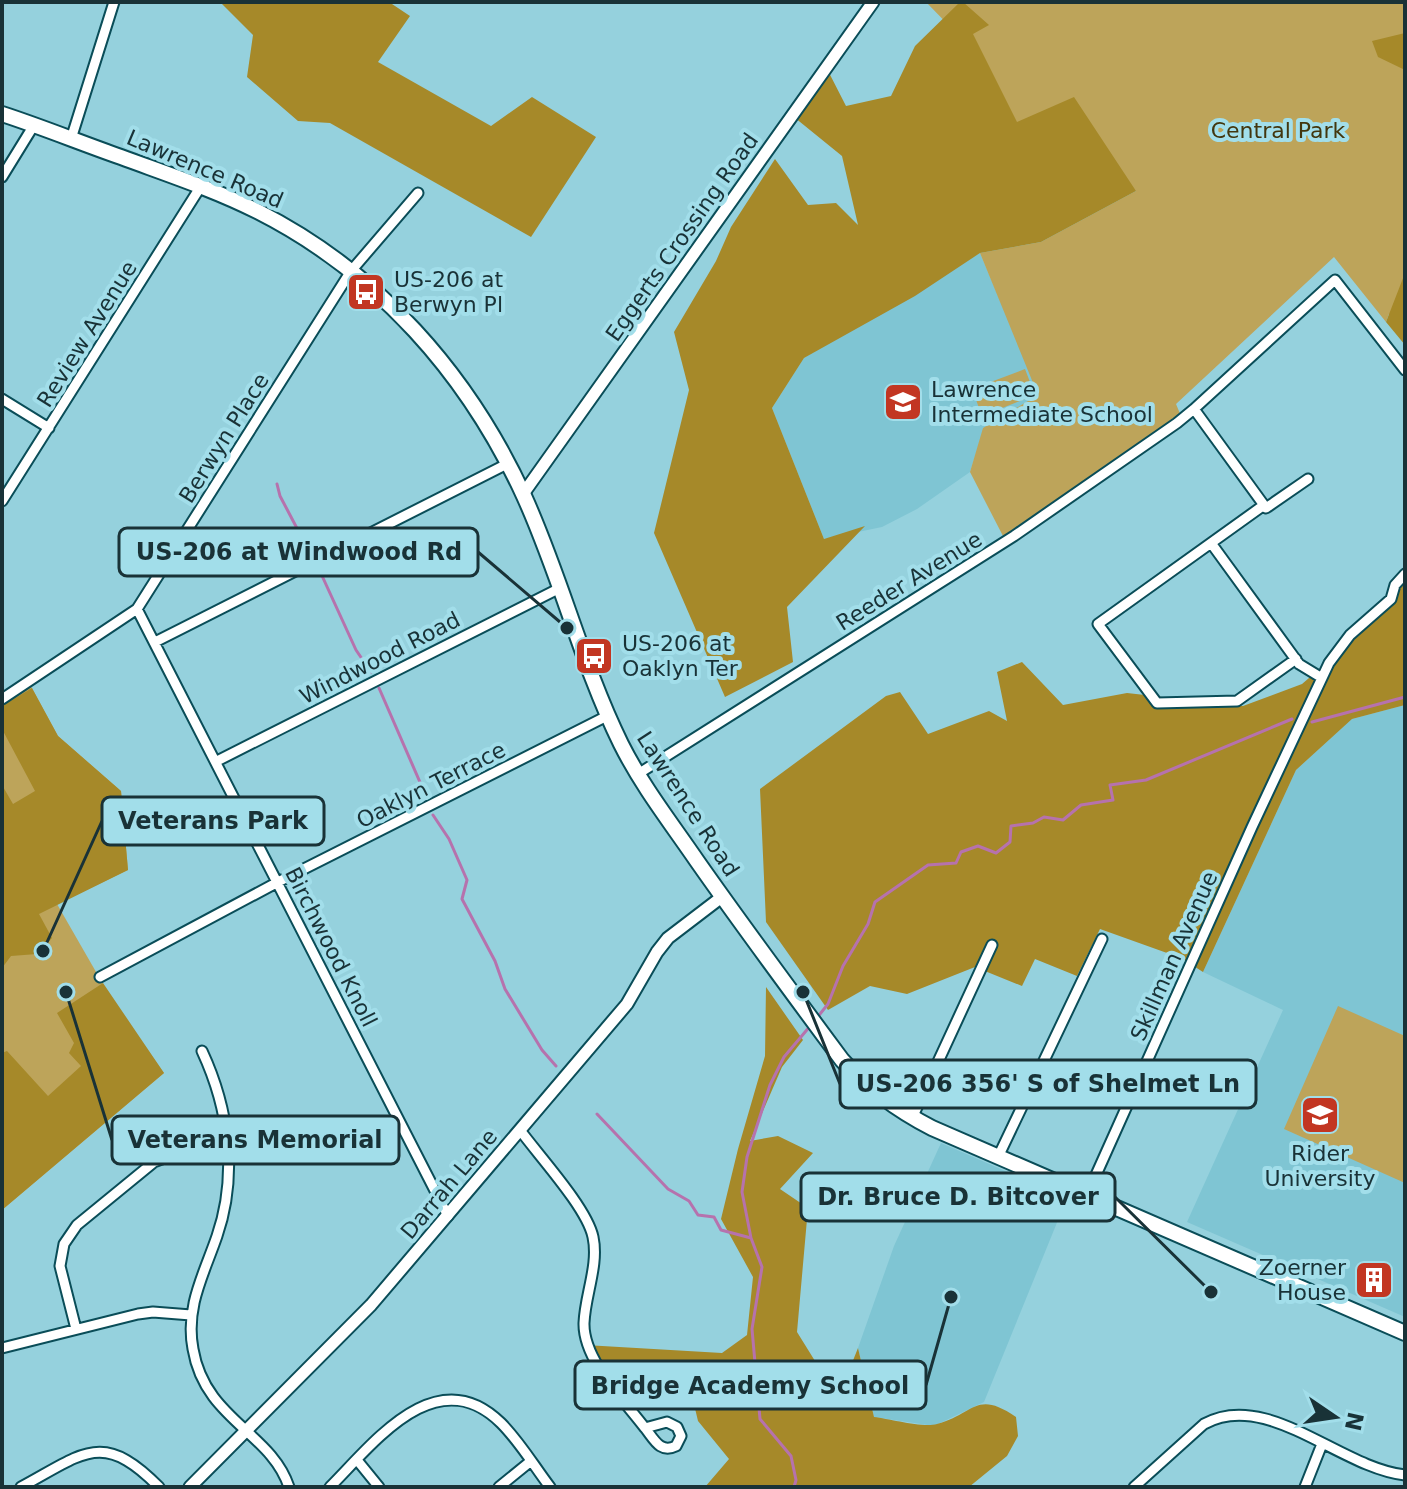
<svg xmlns="http://www.w3.org/2000/svg" width="1407" height="1489" font-family="'DejaVu Sans',sans-serif">
<style>
.built{fill:#7fc5d3}
.green{fill:#bda45a}
.forest{fill:#a68929}
.lines{fill:none;stroke-linecap:round;stroke-linejoin:round}
.stream{stroke:#b672ad;stroke-width:3}
.minor-casing{stroke:#0a4d58;stroke-width:13}
.tertiary-casing{stroke:#0a4d58;stroke-width:15}
.primary-casing{stroke:#0a4d58;stroke-width:18}
.minor{stroke:#fff;stroke-width:9}
.tertiary{stroke:#fff;stroke-width:11}
.primary{stroke:#fff;stroke-width:14}
.labels{text-anchor:middle;dominant-baseline:central;stroke-width:8;stroke-linejoin:round;paint-order:stroke}
.park-label{font-size:22px;fill:#42360e;stroke:#a2deea}
.street-label{font-size:22px;fill:#193237;stroke:#a2deea}
.poi-label{font-size:22px;fill:#193237;stroke:#a2deea;text-anchor:start}
.leader{fill:none;stroke:#193237;stroke-width:3}
.callout-dot{fill:#193237;stroke:#a2deea;stroke-width:3}
.callout{fill:#a2deea;stroke:#193237;stroke-width:3}
.callout-label{font-size:24px;text-anchor:middle;font-weight:bold;fill:#193237}
</style>
<rect width="100%" height="100%" fill="#95d1dd"/>
<path class="built" d="M980,253L1040,396L984,428L970,472L917,509L882,527L824,539L772,408L804,358Z
M1405,705V1317L1187,1222L1283,1010L1203,972L1296,770L1352,719Z
M941,1143L1067,1198L984,1402L934,1426L874,1417L858,1348L894,1246Z"/>
<path class="green" d="M926,2H1405V332L1389,314L1386,322L1334,257L1176,404L1181,416L1003,536L970,472L983,428L1038,395L980,253L1041,242L1136,191L1017,129L963,40Z
M1025,369L1035,395L982,416L972,389Z
M28,681L58,736L121,791L128,870L57,904L111,998L164,1073L2,1210V699Z
M1338,1006L1405,1036V1183L1284,1129Z"/>
<path class="forest" d="M220,2H389L410,16L378,62L491,126L532,97L596,137L531,237L330,123L298,121L247,77L253,35Z
M960,2H963L989,25L973,34L1017,122L1074,97L1136,191L1041,242L980,253L915,296L804,358L772,408L824,539L865,526L787,607L793,662L725,697L654,533L689,390L674,332L716,261L731,227L775,159L808,205L836,203L858,225L842,156L789,113L824,63L846,106L891,96L915,46Z
M1405,33V70L1378,57L1372,41Z
M1405,273V345L1386,322Z
M1405,574V705L1352,719L1296,770L1203,972L1181,958L1100,929L1077,976L1035,959L1022,986L975,967L907,994L870,986L828,1010L766,922L760,789L886,696L900,692L928,734L989,711L1007,721L997,672L1022,662L1063,705L1127,693L1243,706L1302,684L1329,661Z
M32,688L58,736L121,791L128,870L39,914L52,938L37,954L11,956L2,968V785L13,804L35,791L2,729V706Z
M103,983L164,1073L2,1210V1053L7,1051L48,1096L81,1066L69,1053L74,1043L57,1013Z
M766,987L803,1040L782,1067L750,1141L778,1136L813,1153L780,1189L808,1208L797,1332L838,1398L858,1348L874,1417C890,1419 923,1428 937,1424C974,1414 976,1389 1016,1417L1018,1436L1007,1456L969,1487H705L729,1459L698,1421L688,1379L657,1368L614,1384L585,1345L722,1353L747,1335L753,1277L721,1219L738,1149L765,1056Z"/>
<g class="lines">
<path class="stream" d="M277,484L280,496L310,553
M318,567L356,650L371,672
M379,688L426,796
M1312,722L1405,697
M433,815L449,839L467,880L462,899L495,961L505,989L542,1050L556,1066
M816,1019L828,1004L843,966L868,924L875,902L928,865L956,863L961,852L978,846L996,853L1010,842L1011,826L1033,823L1044,817L1063,820L1081,805L1113,800L1110,785L1146,780L1292,719
M597,1114L668,1189L689,1201L698,1215L714,1217L721,1230L751,1238
M794,1487L796,1480L791,1456L760,1419L752,1329L762,1267L751,1238L742,1192L747,1157L770,1085L784,1057L811,1025"/>
<g class="minor-casing">
<path id="minor" d="M71,139L114,2
M2,177L34,125
M2,399L49,428
M1308,479L1266,508L1194,409L1335,280L1405,370
M2,501L201,186
M1264,505L1098,624L1157,703L1237,701L1296,659
M1211,543L1299,664L1322,678
M137,609L448,1216
M155,642L509,463
M2,699L137,609L351,271L418,193
M217,761L560,588
M638,774L1014,536L1177,423L1194,409
M100,977L278,882L609,715
M202,1051C229,1109 238,1175 217,1236C204,1274 185,1307 193,1349C205,1420 271,1432 289,1487
M912,1118L992,945
M520,1130C539,1156 587,1208 593,1237C599,1265 585,1295 584,1323C583,1360 624,1400 645,1428
M998,1157L1102,939
M1087,1195L1252,827L1329,663L1350,635L1391,599L1395,585L1405,574
M76,1329L60,1266L64,1244L77,1225L154,1162L181,1152L228,1146
M2,1348L138,1314L153,1312L191,1315
M667,1422L677,1427L681,1436L676,1446C660,1454 654,1439 645,1428Z
M357,1460L379,1487
M21,1487C83,1454 102,1429 159,1487
M330,1487C373,1444 436,1359 501,1423C520,1442 534,1466 550,1487
M499,1487L531,1461
M1134,1487L1204,1424C1267,1389 1340,1468 1405,1475
M1305,1487L1322,1444"/>
</g>
<g class="tertiary-casing">
<path id="tertiary" d="M523,494L873,2
M190,1487L371,1305L627,1004L657,952L668,938L723,896"/>
</g>
<g class="primary-casing">
<path id="primary" d="M2,114C42,127 81,143 121,157C167,174 213,189 257,211C378,272 468,374 524,496C561,577 582,665 621,744C642,786 671,823 697,861C744,928 793,994 842,1060C868,1089 897,1110 932,1128L1405,1333"/>
</g>
<use href="#minor" class="minor"/>
<use href="#tertiary" class="tertiary"/>
<use href="#primary" class="primary"/>
</g>
<defs>
<g id="bus-square" transform="scale(2)"><rect x="-9" y="-9" width="18" height="18" rx="4" fill="#c23622" stroke="#a2deea"/><path d="M-5-6H5V4H4V6H2V4H-2V6H-4V4H-5ZM-3.5-4V0h7V-4ZM-3.5 1.2v1.5H-2V1.2ZM2 1.2v1.5H3.5V1.2Z" fill="#fff"/></g>
<g id="school-square" transform="scale(2)"><rect x="-9" y="-9" width="18" height="18" rx="4" fill="#c23622" stroke="#a2deea"/><path d="M0-5L7-2L0 1L-7-2ZM-4 1L0 2.5L4 1V4Q0 6-4 4Z" fill="#fff"/></g>
<g id="university-square" transform="scale(2)"><rect x="-9" y="-9" width="18" height="18" rx="4" fill="#c23622" stroke="#a2deea"/><path d="M0-5L7-2L0 1L-7-2ZM-4 1L0 2.5L4 1V4Q0 6-4 4Z" fill="#fff"/></g>
<g id="building-square" transform="scale(2)"><rect x="-9" y="-9" width="18" height="18" rx="4" fill="#c23622" stroke="#a2deea"/><path d="M-4-6H4V6H1V3H-1V6H-4ZM-2.5-4.3h1.7v1.8h-1.7ZM.8-4.3h1.7v1.8H.8ZM-2.5-1h1.7V.8h-1.7ZM.8-1h1.7V.8H.8Z" fill="#fff"/></g>
</defs>
<g fill-rule="evenodd">
<use href="#bus-square" x="366" y="292"/>
<use href="#school-square" x="903" y="402"/>
<use href="#bus-square" x="594" y="656"/>
<use href="#university-square" x="1320" y="1115"/>
<use href="#building-square" x="1374" y="1280"/>
</g>
<g class="labels">
<g class="park-label">
<text x="1278" y="130">Central Park</text>
</g>
<g class="street-label">
<text transform="translate(205 169) rotate(23)">Lawrence Road</text>
<text transform="translate(682 237) rotate(-55)">Eggerts Crossing Road</text>
<text transform="translate(87 334) rotate(-58)">Review Avenue</text>
<text transform="translate(224 438) rotate(-58)">Berwyn Place</text>
<text transform="translate(909 581) rotate(-32)">Reeder Avenue</text>
<text transform="translate(380 658) rotate(-27)">Windwood Road</text>
<text transform="translate(431 785) rotate(-27)">Oaklyn Terrace</text>
<text transform="translate(688 804) rotate(57)">Lawrence Road</text>
<text transform="translate(331 947) rotate(63)">Birchwood Knoll</text>
<text transform="translate(1174 956) rotate(-66)">Skillman Avenue</text>
<text transform="translate(449 1184) rotate(-50)">Darrah Lane</text>
</g>
<g class="poi-label">
<text x="394" y="279">US-206 at<tspan x="394" dy="25">Berwyn Pl</tspan></text>
<text x="931" y="389">Lawrence<tspan x="931" dy="25">Intermediate School</tspan></text>
<text x="622" y="643">US-206 at<tspan x="622" dy="25">Oaklyn Ter</tspan></text>
<text x="1320" y="1153" text-anchor="middle">Rider<tspan x="1320" dy="25">University</tspan></text>
<text x="1346" y="1267" text-anchor="end">Zoerner<tspan x="1346" dy="25">House</tspan></text>
</g>
</g>
<path class="leader" d="M567 628L478 552M43 951L102 821M803 992L840 1084M66 992L112 1140M1211 1292L1115 1197M951 1297L926 1385"/>
<g class="callout-dot">
<circle cx="567" cy="628" r="8"/>
<circle cx="43" cy="951" r="8"/>
<circle cx="803" cy="992" r="8"/>
<circle cx="66" cy="992" r="8"/>
<circle cx="1211" cy="1292" r="8"/>
<circle cx="951" cy="1297" r="8"/>
</g>
<g class="callout">
<rect x="119" y="528" width="359" height="48" rx="8"/>
<rect x="102" y="797" width="222" height="48" rx="8"/>
<rect x="840" y="1060" width="416" height="48" rx="8"/>
<rect x="112" y="1116" width="287" height="48" rx="8"/>
<rect x="801" y="1173" width="314" height="48" rx="8"/>
<rect x="575" y="1361" width="351" height="48" rx="8"/>
</g>
<g class="callout-label">
<text x="299" y="560">US-206 at Windwood Rd</text>
<text x="213" y="829">Veterans Park</text>
<text x="1048" y="1092">US-206 356' S of Shelmet Ln</text>
<text x="255" y="1148">Veterans Memorial</text>
<text x="958" y="1205">Dr. Bruce D. Bitcover</text>
<text x="750" y="1394">Bridge Academy School</text>
</g>
<rect width="1407" height="1489" fill="none" stroke="#193237" stroke-width="8"/>
<g transform="translate(1335 1417) rotate(103)" stroke="#a2deea" stroke-width="6" paint-order="stroke">
<path d="M0-6L14 30L0 20L-14 30Z" fill="#193237"/>
<text y="-12" font-size="22" font-weight="bold" text-anchor="middle" fill="#193237">N</text>
</g>
</svg>
